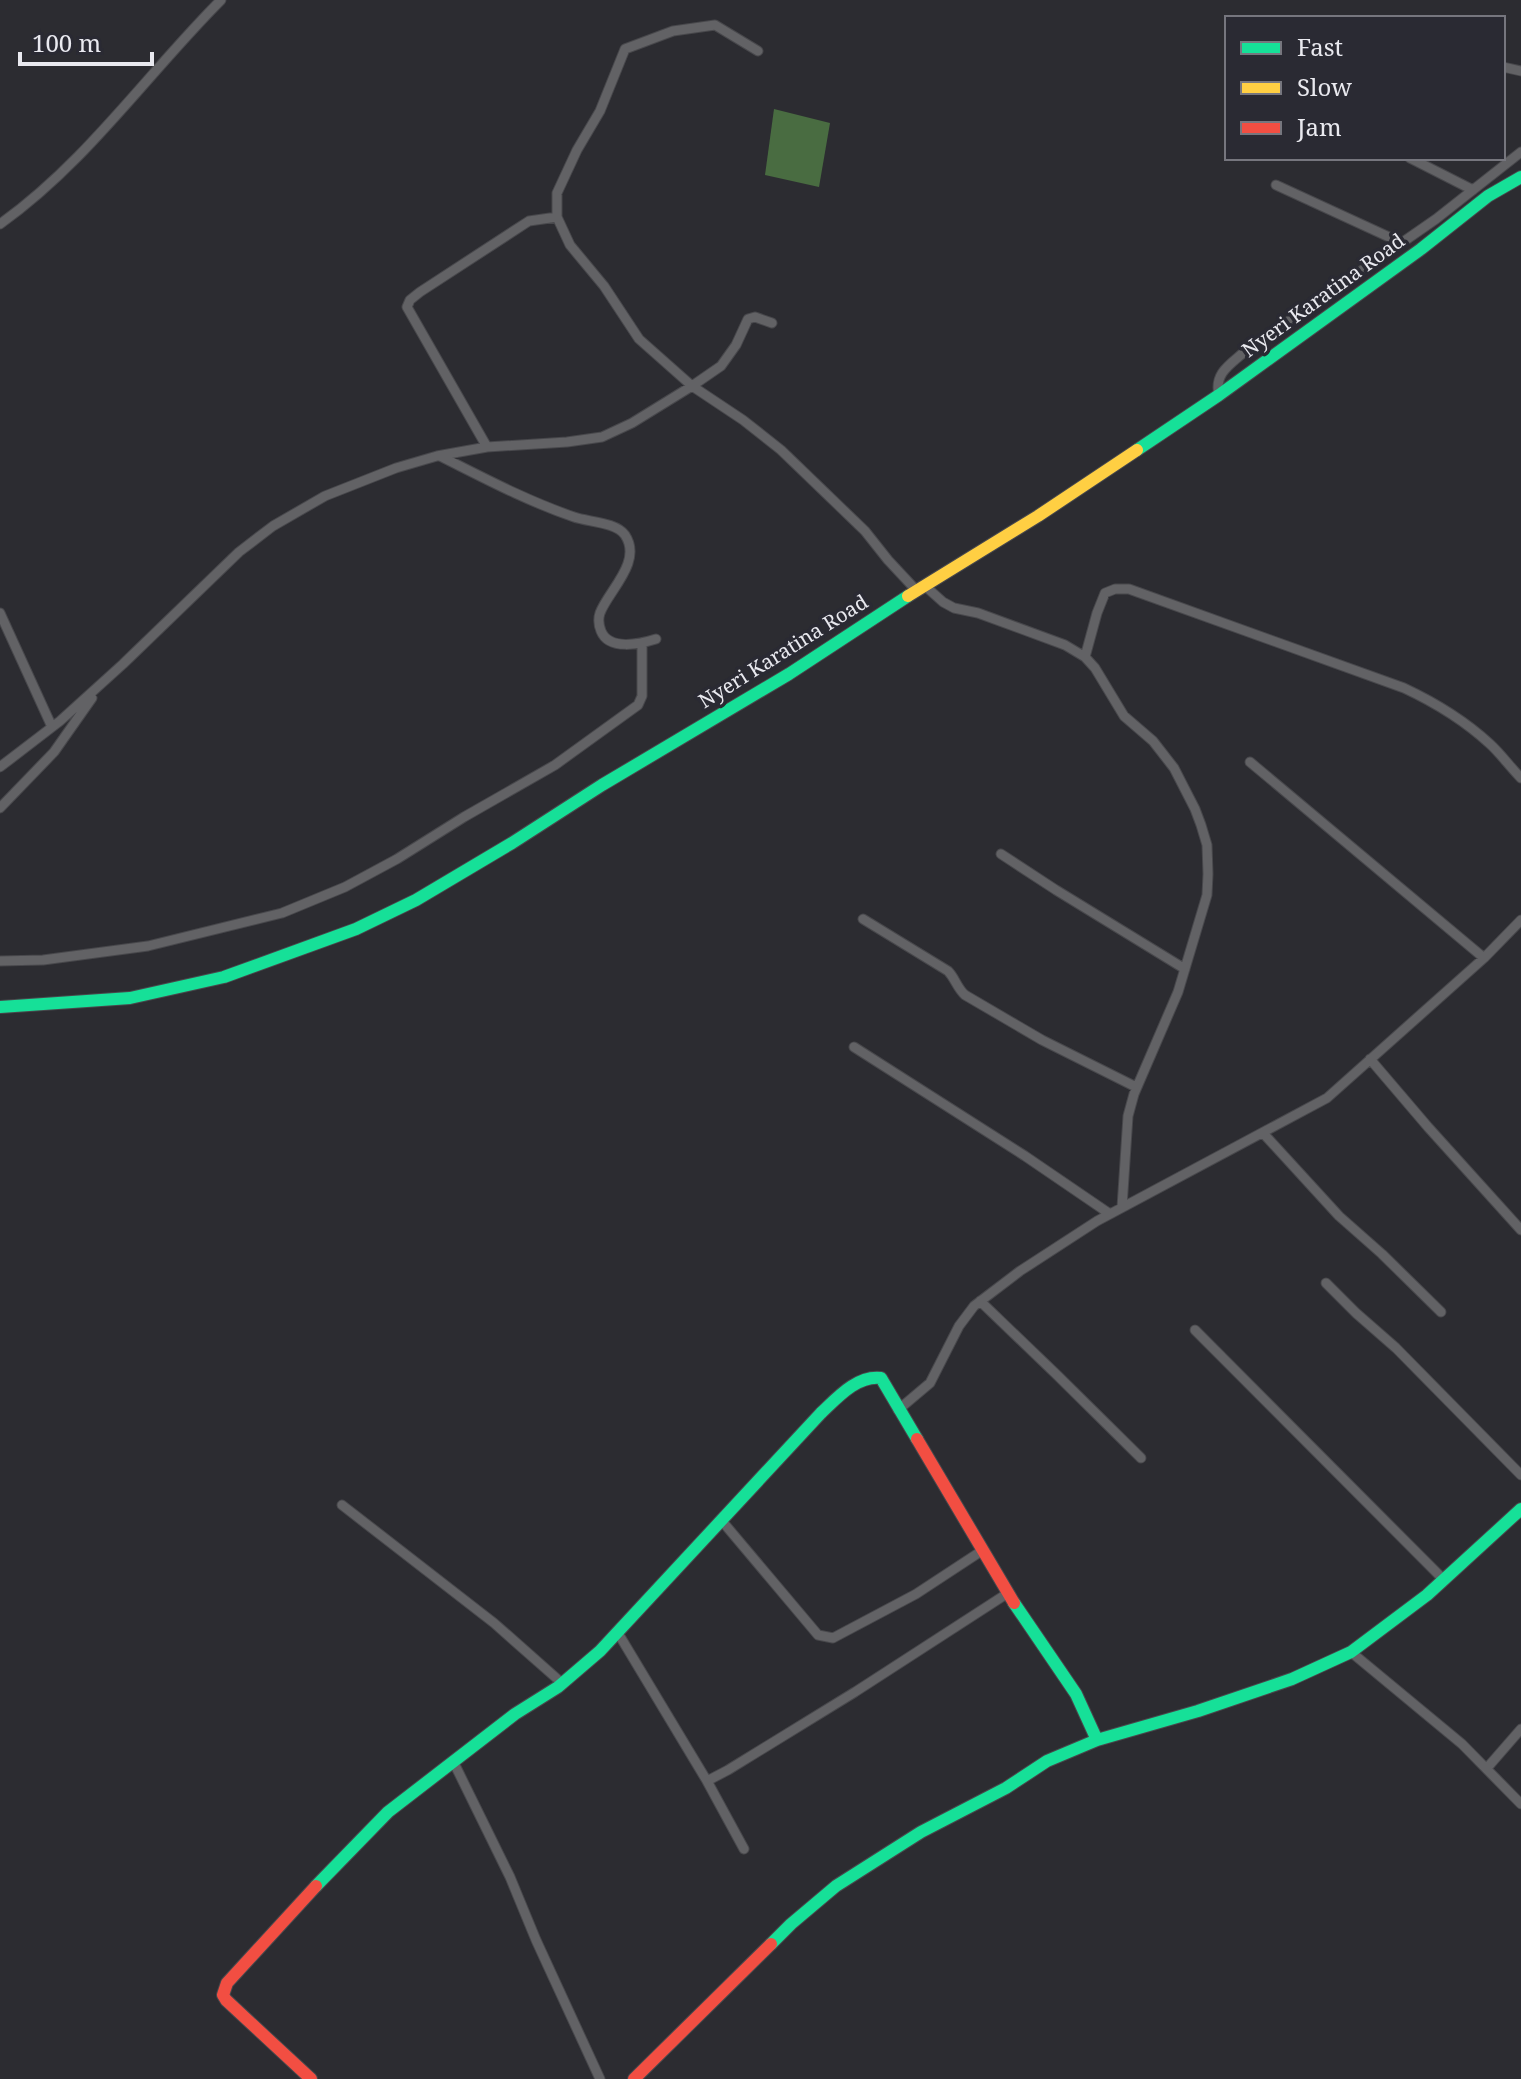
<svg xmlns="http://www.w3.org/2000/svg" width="1521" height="2079" font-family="'Noto Serif',serif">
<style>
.water{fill:#496c41}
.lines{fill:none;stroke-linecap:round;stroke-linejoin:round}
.street-casing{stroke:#48484c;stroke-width:11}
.fast-casing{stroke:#48484c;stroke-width:14}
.slow-casing{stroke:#48484c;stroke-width:14}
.jam-casing{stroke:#48484c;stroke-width:14}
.street{stroke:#626265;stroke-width:9}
.fast{stroke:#16e098;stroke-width:12}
.slow{stroke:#ffcf43;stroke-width:12}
.jam{stroke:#f24e42;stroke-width:12}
.labels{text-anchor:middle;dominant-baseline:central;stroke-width:7;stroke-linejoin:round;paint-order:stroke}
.street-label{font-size:20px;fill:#e9e9ef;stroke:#2a2a33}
</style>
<rect width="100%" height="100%" fill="#2c2c31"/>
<path class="water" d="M774,109L830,123L819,187L765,175Z"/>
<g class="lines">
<g class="street-casing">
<path id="street" d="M758,51L715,25L673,31L625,49L600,111L577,150L557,193V217L570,245L604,286L639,339L692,386L743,420L781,450L865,531L888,560L916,590
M1503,67L1521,71
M1410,158L1473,190
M1276,185L1402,243
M0,224C86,163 147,74 221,0
M1219,395C1214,374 1229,365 1243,353L1436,219L1521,152
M487,447L407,307L410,300L420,292L529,221L557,217
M440,456C484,478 527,501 574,517C588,522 616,522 625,535C643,562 608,591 600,613C598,619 599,626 601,631C609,651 640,644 656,639
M924,585L943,602L954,608L978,613L1065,645L1085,657L1095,668L1124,716L1153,741L1174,768L1195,809L1201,825L1207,845L1208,874L1207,895L1178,992L1134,1094L1128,1116L1122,1207
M0,613L52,727
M1085,657L1097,613L1105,593L1115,589H1129L1404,688C1436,703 1464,720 1490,744C1501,754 1510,767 1521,778
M1250,762L1484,958
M0,767L60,721L123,664L239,552L273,526L325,496L396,468L437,456L487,447L567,442L602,437L632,423L692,386L721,366L736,345L748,319L755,317L772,323
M0,808L54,752L92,698
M1001,854L1056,890L1185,969
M863,919L948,971C955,978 957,988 965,995L1042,1040L1136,1087
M0,961L43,960L148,946L282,913L345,887L397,859L464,817L555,765L638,705L642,696V643
M854,1047L1025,1156L1110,1214
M1370,1059L1428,1127L1521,1230
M1263,1133L1339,1216L1382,1254L1441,1312
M1326,1283L1356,1313L1396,1348L1521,1475
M980,1301L1057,1375L1141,1458
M1195,1330L1444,1580
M898,1410L930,1383L959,1326L974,1306L1020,1271L1097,1221L1327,1098L1484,958L1521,920
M342,1505L494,1623L563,1684
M722,1521L818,1635L833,1638L916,1594L983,1550
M618,1633L707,1781L744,1849
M1351,1652L1462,1744L1521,1804
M453,1761L510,1877L536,1940L600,2079
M1487,1768L1521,1729
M707,1781L728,1770L855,1692L1008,1593"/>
</g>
<g class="fast-casing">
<path id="fast" d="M1137,450L1219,395L1421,249L1488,196L1521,177
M0,1007L130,998L224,977L356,929L416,900L512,843L602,785L789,674L908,596
M1014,1603L1076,1694L1097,1740
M316,1886L388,1812L515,1714L558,1687L600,1651L821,1413C837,1398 857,1375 881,1378L917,1439
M771,1944L791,1924L836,1886L921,1832L1006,1788L1047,1761L1097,1740L1198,1711L1292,1679L1351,1652L1427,1595L1521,1509"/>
</g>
<g class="slow-casing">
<path id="slow" d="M908,596L1038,516L1137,450"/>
</g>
<g class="jam-casing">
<path id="jam" d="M917,1439L1014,1603
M311,2079L226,2000L223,1995L227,1983L316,1886
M634,2079L771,1944"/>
</g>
<use href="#street" class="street"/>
<use href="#fast" class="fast"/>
<use href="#slow" class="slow"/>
<use href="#jam" class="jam"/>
</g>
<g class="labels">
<g class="street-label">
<text transform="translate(1323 295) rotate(-36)">Nyeri Karatina Road</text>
<text transform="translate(783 651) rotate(-32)">Nyeri Karatina Road</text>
</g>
</g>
<rect x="1225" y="16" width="280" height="144" fill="#2a2a33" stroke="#76767e" stroke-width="2"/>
<rect x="1241" y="42" width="40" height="12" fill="#16e098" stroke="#76767e" stroke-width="2"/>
<text x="1297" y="56" font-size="24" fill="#e9e9ef">Fast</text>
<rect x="1241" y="82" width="40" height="12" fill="#ffcf43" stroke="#76767e" stroke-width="2"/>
<text x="1297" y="96" font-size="24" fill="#e9e9ef">Slow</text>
<rect x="1241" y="122" width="40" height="12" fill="#f24e42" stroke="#76767e" stroke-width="2"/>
<text x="1297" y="136" font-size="24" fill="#e9e9ef">Jam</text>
<path d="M20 52v12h132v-12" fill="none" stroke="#e9e9ef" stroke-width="4"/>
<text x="32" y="52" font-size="24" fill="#e9e9ef" stroke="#2a2a33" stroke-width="6" paint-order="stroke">100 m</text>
</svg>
